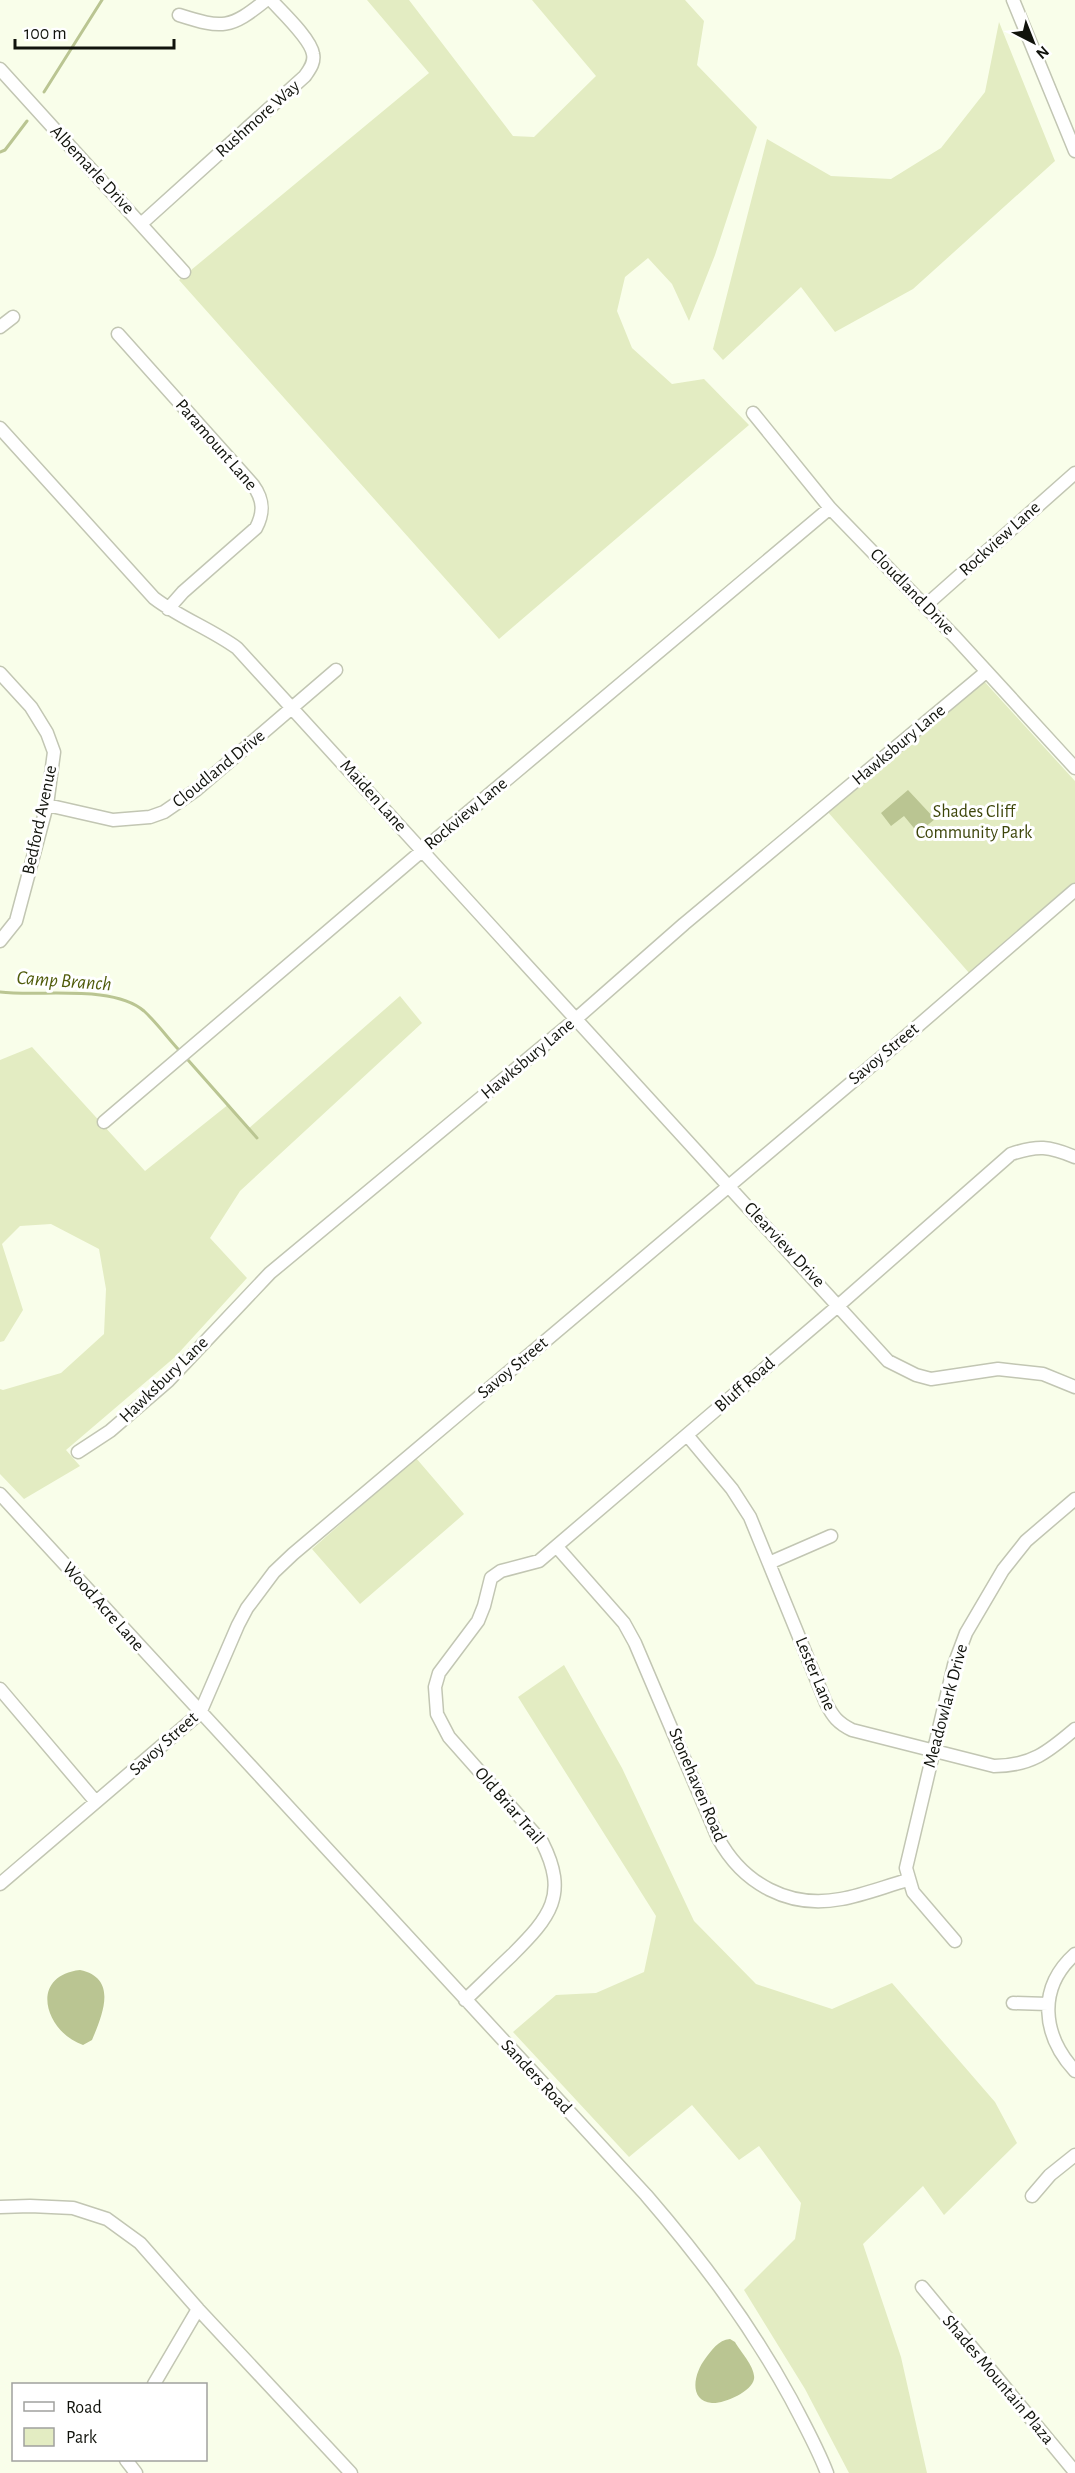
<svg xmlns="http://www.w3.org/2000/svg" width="1075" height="2473" font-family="'Alegreya Sans',sans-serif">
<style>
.green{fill:#e3ecc2}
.water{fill:#bac592}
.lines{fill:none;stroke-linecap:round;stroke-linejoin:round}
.stream{stroke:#bac592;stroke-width:3}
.street-casing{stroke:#c2c6b3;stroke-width:15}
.street{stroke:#fff;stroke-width:12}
.labels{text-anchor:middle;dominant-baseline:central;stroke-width:6;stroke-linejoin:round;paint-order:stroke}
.street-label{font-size:18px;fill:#11130c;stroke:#fff}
.park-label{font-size:18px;fill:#3e460b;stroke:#fff}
.water-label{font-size:20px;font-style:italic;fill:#515c0c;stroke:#fff}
</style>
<rect width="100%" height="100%" fill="#f9feea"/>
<path class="green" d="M367,0H409L513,136L534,137L596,76L532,0H685L704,21L697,65L757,127L715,255L689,321L672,284L648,258L625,277L617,311L632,348L672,384L704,379L749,425L499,639L179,280L429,73Z
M999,22L1055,161L913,289L835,332L801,287L723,360L713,349L767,139L831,176L891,179L941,148L985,92Z
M983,680L1075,781V883L970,974L827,811Z
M400,996L422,1023L240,1191L210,1238L247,1278L175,1357L66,1450L80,1466L24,1499L0,1474V1389L3,1390L61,1373L104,1334L106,1289L99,1249L51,1224L20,1226L2,1244L23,1310L4,1341L0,1342V1060L32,1047L145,1171L229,1104L248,1129Z
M416,1458L464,1514L360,1604L312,1549Z
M564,1665L622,1768L694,1921L756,1984L832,2009L892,1983L995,2102L1017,2143L944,2215L923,2186L863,2244L901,2357L927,2473H849L805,2389L744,2290L795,2239L801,2203L759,2146L739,2160L692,2105L629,2157L513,2032L556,1995L596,1993L644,1972L656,1916L518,1697Z"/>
<path class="water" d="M908,790L935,819L918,833L904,816L891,826L881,813Z
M80,1970C118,1978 103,2014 92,2040L83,2045C45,2032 28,1976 80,1970Z
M730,2339L735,2342C740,2351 756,2368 754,2379C752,2392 723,2404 712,2403C687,2400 695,2372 705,2359C712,2350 718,2340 730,2339Z"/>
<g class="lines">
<path class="stream" d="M44,92L102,0
M0,152L5,150L27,121
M0,992C40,997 113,984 144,1011C156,1022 167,1037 178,1049
M188,1060L257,1138"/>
<g class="street-casing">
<path id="street" d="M1013,0L1075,151
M179,15C223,29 230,29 266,0
M0,69L184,272
M141,224L305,76C309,70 315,63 313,54C311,39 282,12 271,0
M0,327L13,317
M118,334L253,485C264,500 264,513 256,528L183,592L168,609
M753,413L830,508L956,638L1075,768
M0,428L154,598C180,618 211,629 237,648L888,1361L916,1375L931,1379L998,1369L1043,1374L1075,1387
M925,606L1075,473
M0,673L31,707L47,733L54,752L47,805L16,921L0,941
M47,805L113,820L150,817L164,812L196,790L336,670
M104,1122L423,850L830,508
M687,1435L732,1489L750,1517L826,1703C833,1717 838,1723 852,1730L994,1766C1031,1766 1048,1752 1075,1729
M78,1452L110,1431L168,1381L270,1273L577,1018L684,924L986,672
M0,1494L646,2195C702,2260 750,2324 791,2399C804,2424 817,2447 827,2473
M557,1547L624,1623L635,1643L718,1838C743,1884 789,1909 841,1899C864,1895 886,1886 908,1880
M769,1563L831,1536
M0,1689L96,1802
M0,1884L200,1713L238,1625L247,1608L274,1572L293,1554L890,1050L1075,890
M955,1941L913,1892L906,1868L954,1665L966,1633L1003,1570L1026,1541L1075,1499
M1075,1954C1037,1988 1042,2035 1075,2071
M465,2000C481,1985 496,1970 512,1955C550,1917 569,1895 542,1842L449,1737L437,1714L435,1687L439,1673L478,1621L484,1606L491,1578L501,1571L539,1561L839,1305L1011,1154C1038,1145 1049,1146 1075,1157
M1013,2003L1048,2004
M1032,2196L1050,2175L1075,2155
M0,2207L30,2206L73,2208L107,2219L140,2243L198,2309L351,2473
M922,2287L1075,2472
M154,2384L198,2309
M126,2460L136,2473"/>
</g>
<use href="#street" class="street"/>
</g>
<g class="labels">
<g class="street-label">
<text transform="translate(258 119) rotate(-42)">Rushmore Way</text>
<text transform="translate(92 170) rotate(47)">Albemarle Drive</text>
<text transform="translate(216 445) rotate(49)">Paramount Lane</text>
<text transform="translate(1000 539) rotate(-42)">Rockview Lane</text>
<text transform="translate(912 592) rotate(46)">Cloudland Drive</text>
<text transform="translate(899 745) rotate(-40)">Hawksbury Lane</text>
<text transform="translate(219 769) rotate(-39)">Cloudland Drive</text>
<text transform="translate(373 796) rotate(48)">Maiden Lane</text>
<text transform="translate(466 814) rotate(-40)">Rockview Lane</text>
<text transform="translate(40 820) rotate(-78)">Bedford Avenue</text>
<text transform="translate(884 1054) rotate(-40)">Savoy Street</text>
<text transform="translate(528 1059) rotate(-40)">Hawksbury Lane</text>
<text transform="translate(784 1245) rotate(47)">Clearview Drive</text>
<text transform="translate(513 1368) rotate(-40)">Savoy Street</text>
<text transform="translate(164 1380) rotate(-44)">Hawksbury Lane</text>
<text transform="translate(745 1385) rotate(-41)">Bluff Road</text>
<text transform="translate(103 1607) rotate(48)">Wood Acre Lane</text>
<text transform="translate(815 1674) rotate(67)">Lester Lane</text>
<text transform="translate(946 1706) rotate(-75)">Meadowlark Drive</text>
<text transform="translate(164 1744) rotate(-42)">Savoy Street</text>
<text transform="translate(697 1785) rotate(67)">Stonehaven Road</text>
<text transform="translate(509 1806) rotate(49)">Old Briar Trail</text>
<text transform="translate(536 2077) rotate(47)">Sanders Road</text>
<text transform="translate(998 2380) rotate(50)">Shades Mountain Plaza</text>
</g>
<g class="park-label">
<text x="974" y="812">Shades Cliff<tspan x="974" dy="21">Community Park</tspan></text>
</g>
<g class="water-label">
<text transform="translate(64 981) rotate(4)">Camp Branch</text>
</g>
</g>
<rect x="12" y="2383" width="195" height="78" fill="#ffffff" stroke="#a0a19e" stroke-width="1.5"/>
<rect x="24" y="2402" width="30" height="9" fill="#ffffff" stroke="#a0a19e" stroke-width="1.5"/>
<text x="66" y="2413" font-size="18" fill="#11130c">Road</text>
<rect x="24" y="2428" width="30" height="18" fill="#e3ecc2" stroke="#a0a19e" stroke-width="1.5"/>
<text x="66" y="2443" font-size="18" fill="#11130c">Park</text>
<g transform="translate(1033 42) rotate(138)" stroke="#ffffff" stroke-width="4.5" paint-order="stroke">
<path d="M0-4.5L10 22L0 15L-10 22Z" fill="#11130c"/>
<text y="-9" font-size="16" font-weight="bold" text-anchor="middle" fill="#11130c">N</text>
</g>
<path d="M15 39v9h159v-9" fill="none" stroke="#11130c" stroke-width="3"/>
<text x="24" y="39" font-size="18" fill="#11130c" stroke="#ffffff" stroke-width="4.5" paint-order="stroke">100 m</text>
</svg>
